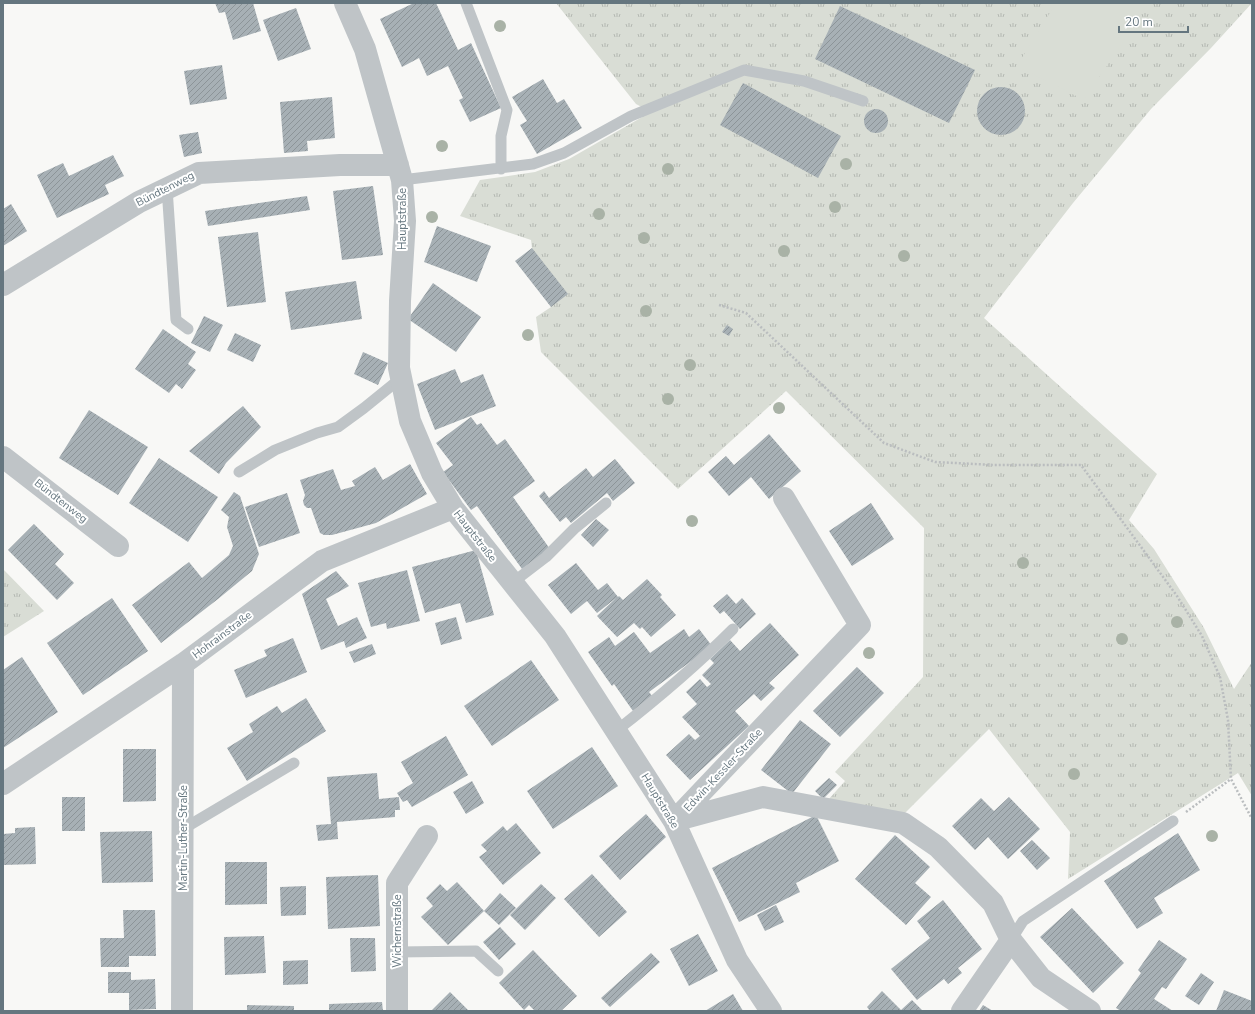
<svg xmlns="http://www.w3.org/2000/svg" width="1255" height="1014" font-family="'Nunito Sans',sans-serif">
<style>
.grass{fill:url(#grass-tufts)}
.green{fill:#d9ddd5}
.building{fill:url(#building-hatch)}
.lines{fill:none;stroke-linecap:round;stroke-linejoin:round}
.path{stroke:#babdbf;stroke-width:2.5;stroke-dasharray:2 2;stroke-linecap:butt}
.service{stroke:#bfc4c7;stroke-width:11}
.minor{stroke:#bfc4c7;stroke-width:22}
.tree{fill:#a9b2a6}
.labels{text-anchor:middle;dominant-baseline:central;stroke-width:4;stroke-linejoin:round;paint-order:stroke}
.street-label{font-size:11px;fill:#65767f;stroke:#fff}
</style>
<defs>
<pattern id="grass-tufts" width="24" height="20" patternUnits="userSpaceOnUse"><rect width="24" height="20" fill="#d9ddd5"/><path d="M3 7l-1-3M5 7V3M7 7l1-3M15 17l-1-3M17 17v-4M19 17l1-3" fill="none" stroke="#b4b8b2"/></pattern>
<pattern id="building-hatch" width="6" height="6" patternUnits="userSpaceOnUse"><rect width="6" height="6" fill="#a7b0b5"/><path d="M-1 1l2-2M0 6l6-6M5 7l2-2" fill="none" stroke="#8c9498"/></pattern>
</defs>
<rect width="100%" height="100%" fill="#f8f8f6"/>
<path class="grass" d="M556,3H1252L1211,48L1151,109L1073,203L984,318L1157,474L1129,520L1154,549L1204,628L1234,689L1252,662V796L1238,773L1068,879L1070,832L989,729L903,815L828,800L845,781L835,772L923,677L924,528L786,391L678,489L541,352L536,317L551,307L532,248L531,240L460,216L480,180L535,172L569,159L651,112L636,104Z
M3,569L44,611L3,637Z"/>
<path class="green" d="M1056,3H1149L1084,100L1017,66Z"/>
<path class="building" d="M215,3H253L261,31L233,40L225,12L219,13Z
M414,3H436L458,50L471,43L501,108L470,122L459,100L463,98L448,66L427,76L419,58L402,67L380,19Z
M840,6L975,70L949,123L815,59Z
M296,8L311,49L278,61L263,20Z
M222,65L227,99L190,105L184,71Z
M543,79L557,103L564,99L582,128L537,154L520,125L527,121L512,97Z
M743,83L841,136L818,178L720,125Z
M977 111a24 24 0 1 1 48 0a24 24 0 1 1-48 0Z
M332,97L335,138L307,141L308,151L284,153L280,102Z
M864 121a12 12 0 1 1 24 0a12 12 0 1 1-24 0Z
M198,132L202,153L184,157L179,135Z
M113,155L124,176L105,185L109,194L57,218L37,175L63,163L69,176Z
M373,186L383,255L342,260L333,191Z
M307,196L310,210L208,226L205,211Z
M11,204L27,231L3,246V209Z
M437,226L491,246L477,282L424,262Z
M258,232L266,302L227,307L218,237Z
M532,248L568,294L551,307L515,261Z
M356,281L362,319L291,330L285,292Z
M433,283L481,317L456,352L408,319Z
M204,316L223,325L210,352L191,343Z
M727,325L733,329L729,336L722,332Z
M163,329L196,352L188,364L196,370L182,389L176,384L169,393L135,369Z
M235,333L261,345L253,362L227,350Z
M363,352L388,363L378,385L354,374Z
M455,369L461,383L483,374L496,406L435,430L417,384Z
M243,406L261,427L226,463L219,474L189,451Z
M89,410L148,447L118,495L59,458Z
M471,417L477,425L481,423L497,445L505,439L535,481L513,497L550,549L522,569L477,506L471,510L443,472L453,465L436,443Z
M769,434L801,471L769,499L751,477L729,496L708,472L726,456L734,465Z
M159,458L218,497L188,542L129,503Z
M615,459L635,483L613,501L607,493L571,523L566,517L560,522L539,496L544,491L549,498L586,468L593,477Z
M410,464L427,494L376,523L332,535H324L320,533L311,508H307L304,505L303,501L305,495L300,480L333,469L341,490L355,486L352,481L375,467L383,480Z
M234,492L240,496L259,554L252,571L218,599L161,643L132,605L189,562L202,578L229,555L233,546L227,527L229,517L221,510Z
M287,493L300,533L259,547L245,507Z
M871,503L894,539L852,566L829,531Z
M596,519L609,530L593,547L581,535Z
M34,524L64,554L55,564L74,583L57,600L8,550Z
M476,550L494,615L466,623L460,603L425,613L412,567Z
M576,563L598,590L607,583L618,597L619,596L623,600L647,579L662,595L660,597L676,615L651,637L642,627L640,629L634,623L617,637L597,616L616,598L597,613L587,601L571,614L548,585Z
M407,570L420,621L387,629L386,623L371,627L358,583Z
M336,571L349,586L326,599L338,626L357,617L367,638L346,648L344,641L321,650L302,594Z
M727,594L736,604L742,598L756,614L740,629L724,611L720,614L713,606Z
M112,598L148,651L83,695L47,643Z
M456,617L462,639L441,645L435,623Z
M770,623L799,655L769,683L775,688L761,701L754,694L735,711L749,726L690,780L666,755L689,734L695,740L700,736L682,717L697,704L686,692L700,679L707,687L711,684L702,675L714,663L710,659L730,640L740,651Z
M684,629L689,637L699,629L712,646L649,692L653,697L633,711L614,684L612,686L588,652L609,637L615,646L634,632L650,653Z
M293,638L307,672L246,698L234,670L267,656L264,650Z
M372,644L376,654L354,663L349,652Z
M22,657L58,712L3,748V670Z
M531,660L559,700L492,746L464,706Z
M857,667L884,693L840,737L813,711Z
M306,698L326,731L247,781L227,748L253,732L249,724L277,706L282,713Z
M800,720L831,744L792,794L761,770Z
M446,736L468,775L412,807L407,800L403,802L397,793L413,783L401,762Z
M592,747L618,786L553,829L527,791Z
M123,749H156V801L123,802Z
M377,773L379,799L399,797L400,810H395V817L337,822L338,839L318,841L316,825L331,824L327,777Z
M829,778L837,785L823,799L815,791Z
M472,781L484,803L466,814L453,792Z
M62,797H85V831H62Z
M1009,797L1040,829L1008,859L988,837L975,850L952,826L981,798L994,811Z
M646,814L666,837L620,880L599,856Z
M816,815L839,861L796,883L800,892L739,922L712,868Z
M516,823L541,853L503,885L479,857L487,851L481,845L503,826L507,831Z
M35,827L36,864L3,865V834L15,833V828Z
M152,831L153,882L102,883L100,832Z
M1178,833L1200,870L1154,898L1163,913L1137,929L1104,881Z
M895,835L930,867L915,883L931,897L906,925L855,879Z
M1032,840L1050,858L1037,870L1020,851Z
M225,862H267V904L225,905Z
M592,874L627,912L599,937L564,899Z
M378,875L380,926L328,929L326,877Z
M457,882L484,911L448,945L421,917L433,906L426,898L440,884L447,891Z
M541,884L556,898L525,930L510,915Z
M306,886V915L281,916L280,887Z
M500,893L516,908L499,925L484,911Z
M943,900L982,949L958,968L962,973L948,984L944,979L917,1000L891,969L930,938L917,921Z
M776,905L784,922L765,931L757,915Z
M1072,908L1124,963L1093,993L1040,937Z
M123,910H155L156,956H129V967H101L100,938H124Z
M500,927L516,944L499,960L483,942Z
M698,934L718,971L689,986L670,949Z
M264,936L266,973L225,975L224,937Z
M350,938H375L376,971L351,972Z
M1159,940L1187,959L1166,989L1162,987L1154,999L1173,1011H1121L1116,1008L1141,973L1138,970Z
M533,950L577,996L561,1011H535L529,1005L524,1010L499,983Z
M651,953L660,962L610,1007L601,998Z
M308,960V984L283,985V961Z
M108,972H131V980L155,979L156,1009L129,1010V993H108Z
M1201,973L1214,982L1199,1005L1185,996Z
M1224,990L1252,1001V1011H1216Z
M882,991L901,1010L912,1000L923,1011H870L867,1007Z
M450,992L469,1011H431Z
M733,994L743,1011H705Z
M382,1002L383,1011H329V1004Z
M247,1005L294,1006V1011H247Z
M983,1005L993,1011H979Z"/>
<g class="lines">
<path class="path" d="M719,305L746,313L884,443L935,462L994,465H1081L1177,596L1202,636L1220,677L1228,720L1231,779L1252,819
M1186,812L1231,779"/>
<path class="service" d="M466,3L507,110L501,136V169
M402,180L533,164L564,153L631,116L744,70L804,81L863,101
M167,188L176,320L188,329
M239,472L275,450L317,433L338,427L364,408L401,378
M512,583L546,557L574,529L606,503
M616,731C657,699 696,666 733,629
M183,829L294,763
M1011,940L1023,921L1173,821
M397,952L476,951L498,971"/>
<path class="minor" d="M345,3L365,49L402,180L405,221L400,301L399,368L410,421L432,473L453,508L555,636L674,821L737,960L771,1011
M3,285L139,202L199,173L340,165H398
M3,457L118,546
M3,784L183,664L322,561L453,508
M674,821L763,797L903,823L938,847L993,903L1011,940L1041,978L1090,1011
M674,821L860,625L784,498
M182,1011L183,664
M397,1011V883L427,836
M962,1011L1011,940"/>
</g>
<g class="tree">
<circle cx="500" cy="26" r="6"/>
<circle cx="442" cy="146" r="6"/>
<circle cx="846" cy="164" r="6"/>
<circle cx="668" cy="169" r="6"/>
<circle cx="835" cy="207" r="6"/>
<circle cx="599" cy="214" r="6"/>
<circle cx="432" cy="217" r="6"/>
<circle cx="644" cy="238" r="6"/>
<circle cx="784" cy="251" r="6"/>
<circle cx="904" cy="256" r="6"/>
<circle cx="646" cy="311" r="6"/>
<circle cx="528" cy="335" r="6"/>
<circle cx="690" cy="365" r="6"/>
<circle cx="668" cy="399" r="6"/>
<circle cx="779" cy="408" r="6"/>
<circle cx="692" cy="521" r="6"/>
<circle cx="1023" cy="563" r="6"/>
<circle cx="1177" cy="622" r="6"/>
<circle cx="1122" cy="639" r="6"/>
<circle cx="869" cy="653" r="6"/>
<circle cx="1074" cy="774" r="6"/>
<circle cx="1212" cy="836" r="6"/>
</g>
<g class="labels">
<g class="street-label">
<text transform="translate(165 189) rotate(-27)">Bündtenweg</text>
<text transform="translate(402 219) rotate(-90)">Hauptstraße</text>
<text transform="translate(61 501) rotate(38)">Bündtenweg</text>
<text transform="translate(475 536) rotate(52)">Hauptstraße</text>
<text transform="translate(222 635) rotate(-37)">Hohrainstraße</text>
<text transform="translate(723 770) rotate(-47)">Edwin-Kessler-Straße</text>
<text transform="translate(660 801) rotate(59)">Hauptstraße</text>
<text transform="translate(183 838) rotate(-90)">Martin-Luther-Straße</text>
<text transform="translate(397 931) rotate(-90)">Wichernstraße</text>
</g>
</g>
<rect width="1255" height="1014" fill="none" stroke="#65767f" stroke-width="8"/>
<path d="M1119 26v6h69v-6" fill="none" stroke="#65767f" stroke-width="2"/>
<text x="1125" y="26" font-size="12" fill="#65767f" stroke="#ffffff" stroke-width="3" paint-order="stroke">20 m</text>
</svg>
